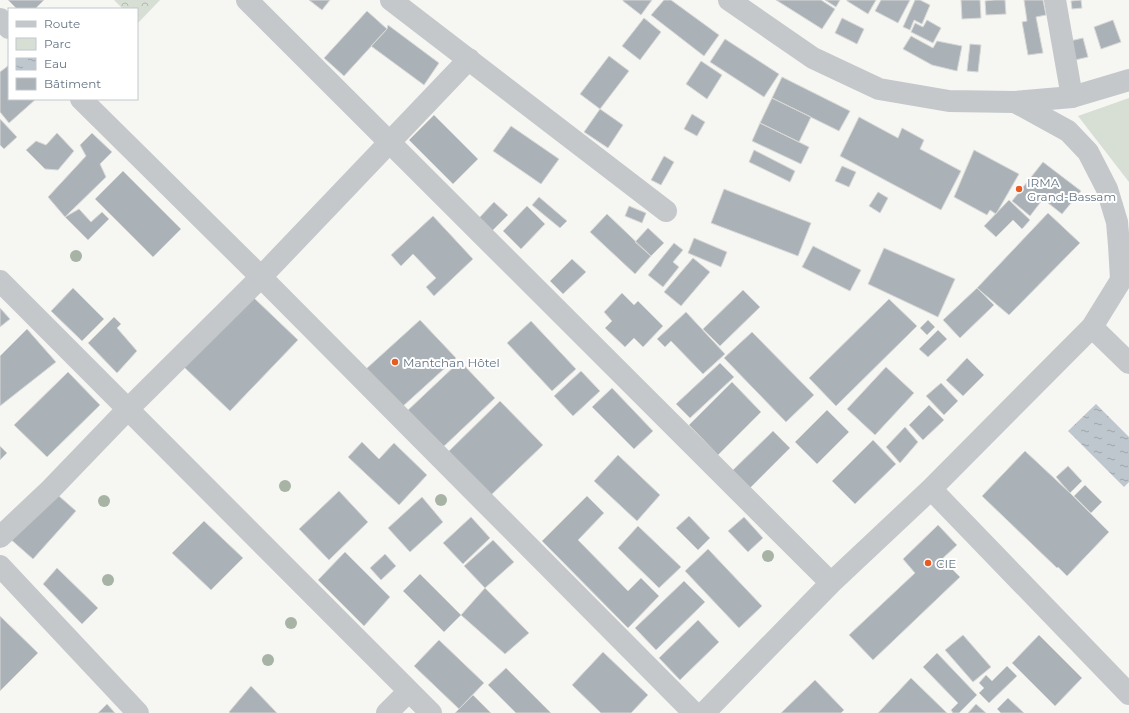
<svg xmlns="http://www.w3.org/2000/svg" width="1129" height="713" font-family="Montserrat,sans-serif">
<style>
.green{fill:#d7ded4}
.forest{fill:url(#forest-crowns)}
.water{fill:url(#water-ripples)}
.building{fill:#aab2b8;stroke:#d8d8d5}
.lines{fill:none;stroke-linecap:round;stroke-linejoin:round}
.minor{stroke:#c4c8cb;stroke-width:22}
.tertiary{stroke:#c4c8cb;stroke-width:22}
.tree{fill:#a7b3a4}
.poi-dot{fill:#e95a21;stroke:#fff;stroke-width:1.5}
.labels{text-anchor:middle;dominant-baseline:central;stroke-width:4;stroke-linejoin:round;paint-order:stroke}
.poi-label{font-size:12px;fill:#647585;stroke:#fff;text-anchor:start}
</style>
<defs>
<pattern id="forest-crowns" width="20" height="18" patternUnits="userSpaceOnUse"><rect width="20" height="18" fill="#d7ded4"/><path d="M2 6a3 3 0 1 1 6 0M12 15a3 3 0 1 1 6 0" fill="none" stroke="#b2b9b2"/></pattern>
<pattern id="water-ripples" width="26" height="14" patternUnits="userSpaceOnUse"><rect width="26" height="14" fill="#bec7cd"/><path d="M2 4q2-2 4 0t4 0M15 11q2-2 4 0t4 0" fill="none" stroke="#9ea6ac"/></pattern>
</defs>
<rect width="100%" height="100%" fill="#f6f6f3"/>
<path class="green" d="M1129,98V182L1078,116Z"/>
<path class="forest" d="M114,0H160L138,23H137V9H123Z"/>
<path class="water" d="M1096,404L1129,437V482L1124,487L1068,431Z"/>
<path class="building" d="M8,0H44L35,9H17Z
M309,0H330L322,10Z
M623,0H652L641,15L623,1Z
M664,0H671L719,35L704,56L651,15Z
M776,0H821L835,9L822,29Z
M825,0H840L836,7Z
M847,0H876L868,14L847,1Z
M881,0H910L898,23L875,11Z
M915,0H920L930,5L922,24L914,20L910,30L903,27Z
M961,0H980L981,18L962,19Z
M994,0H1005L1006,14L986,15L985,1Z
M1024,0H1043L1046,15L1036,17L1043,53L1028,55L1022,22L1027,21Z
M1081,0L1082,8L1072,9L1071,1Z
M367,11L387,29L344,76L324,58Z
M644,18L661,32L640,60L622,46Z
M842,18L864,29L857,44L835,33Z
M927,20L941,28L933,43L911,32L915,23L923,27Z
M1113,20L1121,42L1101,49L1094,27Z
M388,25L439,63L424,85L371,46L387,29Z
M911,36L933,48L937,41L962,46L957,71L932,65L903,49Z
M1083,38L1088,57L1075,60L1070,41Z
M725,39L779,74L764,97L710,62Z
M970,44L981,45L978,72L967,71Z
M609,56L629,71L600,109L580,94Z
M701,61L722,75L707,99L686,84Z
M9,65V99H36L9,123L0,112V72Z
M782,77L850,111L839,131L772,98Z
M772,98L811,117L799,142L760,123Z
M600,109L623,125L608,148L584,132Z
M692,114L705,122L697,136L684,129Z
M434,115L478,159L453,184L409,140Z
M859,117L898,138L902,128L924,140L920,149L961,171L941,210L840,156Z
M0,119L17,137L4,149L0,145Z
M760,123L809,147L801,164L752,141Z
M511,126L559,159L541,184L493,151Z
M57,133L74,151L58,170L45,169L26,150L36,141L46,145Z
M92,133L112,152L100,164L106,177L65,217L48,197L86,156L80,145Z
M754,150L795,171L790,182L749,162Z
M974,150L1019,174L996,214L990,210L987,215L954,197Z
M664,156L674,162L661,185L651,180Z
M1043,162L1081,191L1062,214L1043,199L1030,216L1012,201Z
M842,166L856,172L849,187L835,181Z
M123,171L181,229L153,257L95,199Z
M724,189L811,223L798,256L711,223Z
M878,192L888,198L880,213L869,206Z
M539,197L567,221L560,228L532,205Z
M1009,200L1030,220L1022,229L1013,220L996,237L984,226Z
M494,202L508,215L492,231L479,218Z
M527,206L545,224L521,249L503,231Z
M629,206L646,213L642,223L625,216Z
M79,209L91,222L102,212L109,219L88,240L65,217Z
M1048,213L1080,243L1009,315L977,288Z
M607,214L651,256L635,274L590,232Z
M433,216L473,259L434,296L426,287L436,278L413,254L401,266L391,255Z
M648,228L664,243L651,256L635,242Z
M694,238L727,252L721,267L688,253Z
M674,243L683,250L673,262L679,267L663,287L648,275Z
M813,246L861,270L850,291L802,267Z
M884,248L955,279L938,317L868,284Z
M693,258L710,272L681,306L664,292Z
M572,259L586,272L563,294L550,281Z
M73,288L104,319L82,341L51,311Z
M977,288L994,305L960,338L943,320Z
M743,290L760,307L720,346L703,329Z
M622,293L634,305L638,301L663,326L643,347L634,338L625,347L605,328L612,321L604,312Z
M253,297L298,340L230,411L184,367Z
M889,299L917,326L836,406L809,378Z
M0,308L10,319L0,327Z
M686,312L725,354L703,374L671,341L665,347L657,339Z
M114,317L121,324L117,328L137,351L117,373L88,343Z
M420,320L456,358L402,407L366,369Z
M928,320L935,327L927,335L920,328Z
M531,321L576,369L552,391L507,343Z
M27,329L56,362L0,406V356Z
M938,330L947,339L928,357L919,349Z
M752,332L814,395L786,422L724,358Z
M967,358L984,375L963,396L946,380Z
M460,361L495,398L441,449L406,412Z
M720,363L734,377L690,418L676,404Z
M886,367L914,393L875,435L847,409Z
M581,371L600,391L573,416L554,396Z
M68,372L100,405L47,457L14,425Z
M732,382L761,412L718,455L689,425Z
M941,383L958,401L944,415L926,396Z
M612,388L653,431L634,449L592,407Z
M500,401L543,445L488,498L446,454Z
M929,405L944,420L923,440L909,425Z
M827,410L849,432L817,464L795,442Z
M905,427L918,442L900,463L886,447Z
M773,431L790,448L748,490L731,472Z
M873,440L896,464L855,504L832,481Z
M362,442L379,459L394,443L427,475L399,505L348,457Z
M0,446L7,453L0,460Z
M1025,451L1070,493L1109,532L1067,576L1058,567L1057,568L982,496Z
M618,455L660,495L637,521L594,481Z
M1068,466L1082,481L1070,493L1056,477Z
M1085,485L1102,502L1091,513L1074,496Z
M51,489L76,511L33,559L8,537Z
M339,491L368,522L329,560L299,529Z
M587,496L604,513L578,540L628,591L641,578L659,596L628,628L542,541Z
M422,497L443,522L410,552L388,528Z
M689,516L710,538L698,550L676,528Z
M471,517L490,538L463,564L443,543Z
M744,517L763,538L748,552L728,531Z
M204,521L243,558L211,590L172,553Z
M938,525L957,545L942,559L960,577L873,660L849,635L915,573L903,559Z
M638,526L681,567L659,588L618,548Z
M493,540L514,562L485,588L464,566Z
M708,549L762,606L739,628L685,571Z
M345,552L390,597L364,626L318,580Z
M385,554L396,566L381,580L370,568Z
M57,568L98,608L82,624L43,584Z
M420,574L461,615L444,632L403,591Z
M684,581L705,602L656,650L635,628Z
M485,588L529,633L505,654L461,615Z
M0,616L38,653L0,691Z
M698,620L719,642L680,680L659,658Z
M963,635L991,667L973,682L945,650Z
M1039,635L1082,678L1055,706L1012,663Z
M439,640L484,683L459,709L414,666Z
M603,652L648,695L631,713H601L572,685Z
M937,653L977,695L959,713H953L951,710L958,703L923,667Z
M1007,666L1017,676L989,703L979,693L984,688L979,683L986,675L992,681Z
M506,668L551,713H516L488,685Z
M911,678L947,713H878Z
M815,680L844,710L841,713H781Z
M251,686L277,713H230L229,712Z
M473,695L491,713H455Z
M1008,698L1024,713H1001L997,709Z
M107,704L115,713H98Z
M976,704L986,713H968Z"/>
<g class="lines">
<path class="minor" d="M247,0L831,583
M391,0L666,211
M1055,0L1072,97
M0,19L9,28
M81,99L261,277L694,713
M1015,102L1068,131L1088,152L1107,189L1117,222L1119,245L1121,279
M0,281L431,713
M1092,327L1129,363
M931,489L1129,694
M0,537L51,489L128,409L261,277L469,59
M0,566L138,713
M387,713L409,691
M704,713L831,583L931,489L1092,327L1129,267"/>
<path class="tertiary" d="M729,0L813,58L879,89L949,101L1015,102L1072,97L1129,80"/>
</g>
<g class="tree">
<circle cx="76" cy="256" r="6"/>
<circle cx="285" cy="486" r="6"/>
<circle cx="441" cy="500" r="6"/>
<circle cx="104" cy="501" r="6"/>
<circle cx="768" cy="556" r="6"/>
<circle cx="108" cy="580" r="6"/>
<circle cx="291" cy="623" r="6"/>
<circle cx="268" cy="660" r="6"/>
</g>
<g class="poi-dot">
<circle cx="1019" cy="189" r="4"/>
<circle cx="395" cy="362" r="4"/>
<circle cx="928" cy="563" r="4"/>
</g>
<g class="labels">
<g class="poi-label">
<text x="1027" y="182">IRMA<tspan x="1027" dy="14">Grand-Bassam</tspan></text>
<text x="403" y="362">Mantchan Hôtel</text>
<text x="936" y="563">CIE</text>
</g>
</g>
<rect x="8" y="8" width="130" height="92" fill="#ffffff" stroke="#c1c8ce"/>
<rect x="16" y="21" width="20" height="6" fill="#c4c8cb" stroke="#c1c8ce"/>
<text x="44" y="28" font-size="12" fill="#647585">Route</text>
<rect x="16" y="38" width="20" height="12" fill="#d7ded4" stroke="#c1c8ce"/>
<text x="44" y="48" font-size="12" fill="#647585">Parc</text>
<rect x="16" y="58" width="20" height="12" fill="url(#water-ripples)" stroke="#c1c8ce"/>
<text x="44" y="68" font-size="12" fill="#647585">Eau</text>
<rect x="16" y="78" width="20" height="12" fill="#aab2b8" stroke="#c1c8ce"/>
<text x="44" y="88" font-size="12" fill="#647585">Bâtiment</text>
</svg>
